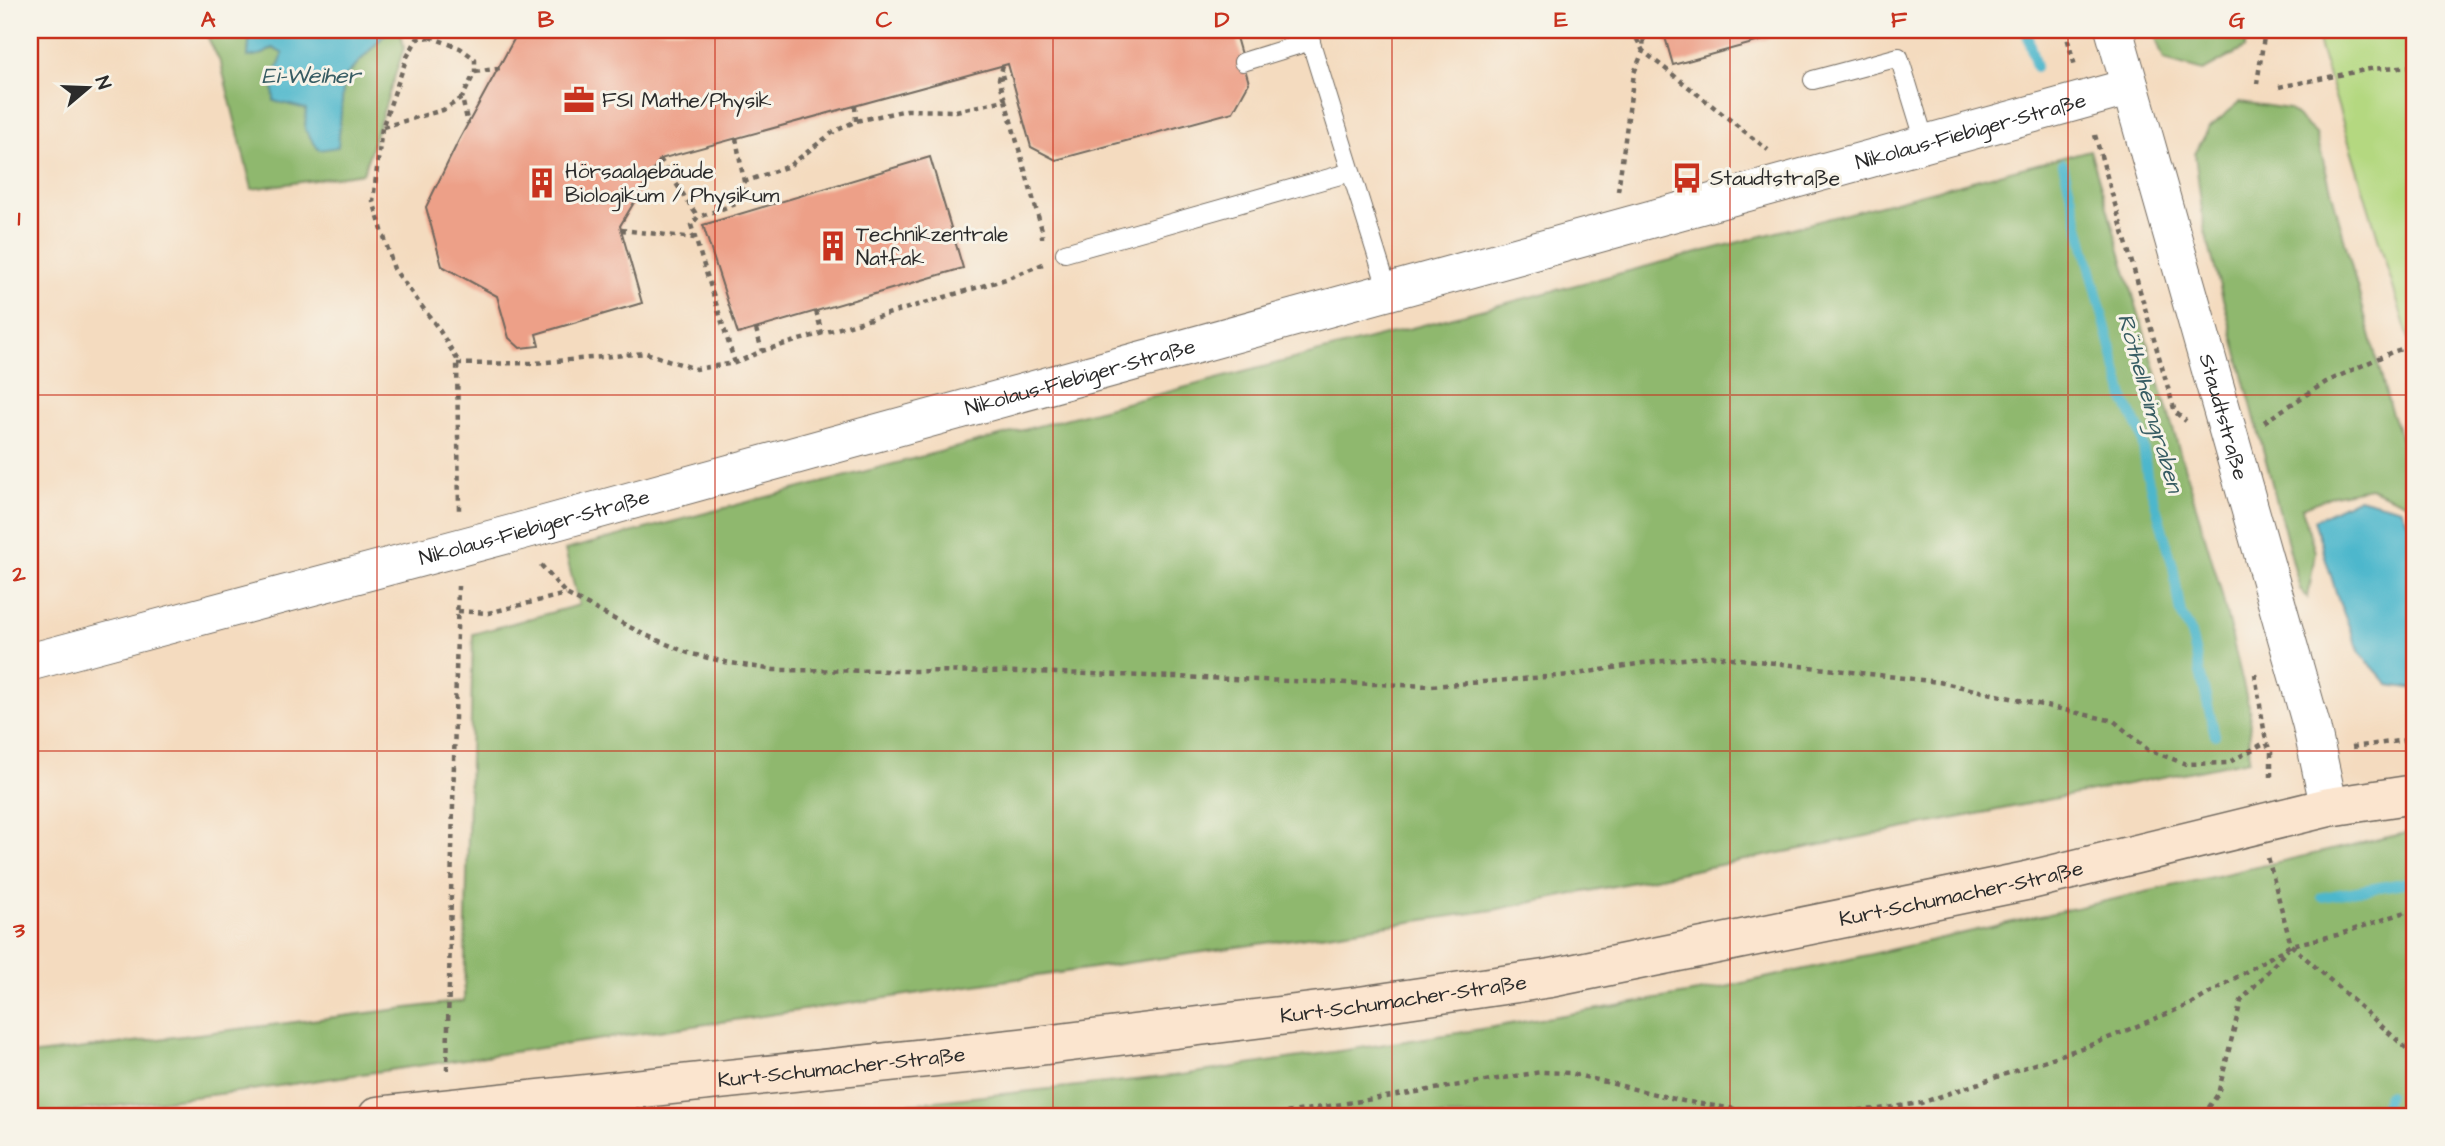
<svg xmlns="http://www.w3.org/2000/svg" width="2445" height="1146" font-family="'Architects Daughter',sans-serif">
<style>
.green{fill:#b4d880;stroke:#708256;stroke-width:2}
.forest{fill:#8fb86e;stroke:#5d724c;stroke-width:2}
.water{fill:#4eb7cc;stroke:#3c717c;stroke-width:2}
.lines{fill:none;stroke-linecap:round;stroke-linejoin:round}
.stream{stroke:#4eb7cc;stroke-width:10}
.building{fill:#eda088}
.lane-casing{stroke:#71695f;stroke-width:20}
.street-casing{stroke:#71695f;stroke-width:39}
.secondary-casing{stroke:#71695f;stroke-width:41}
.path{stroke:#71695f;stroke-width:4.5;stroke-dasharray:5 5;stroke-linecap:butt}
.lane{stroke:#fff;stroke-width:18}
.street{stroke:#fff;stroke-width:37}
.secondary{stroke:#fbe5cf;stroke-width:38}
.grid{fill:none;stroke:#c8321e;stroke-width:2;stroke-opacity:0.55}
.labels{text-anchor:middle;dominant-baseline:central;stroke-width:6;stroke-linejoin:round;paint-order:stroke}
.poi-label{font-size:21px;fill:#2b2b2b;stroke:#f7f3e8;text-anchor:start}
.street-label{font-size:21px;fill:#2b2b2b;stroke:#f7f3e8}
.water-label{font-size:23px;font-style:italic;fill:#375c63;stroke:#f7f3e8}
.neatline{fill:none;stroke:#c8321e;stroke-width:2.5}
.grid-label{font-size:23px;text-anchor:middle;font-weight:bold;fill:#c8321e}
</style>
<rect width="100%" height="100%" fill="#f7f3e8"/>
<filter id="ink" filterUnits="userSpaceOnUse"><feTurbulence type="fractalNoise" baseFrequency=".0143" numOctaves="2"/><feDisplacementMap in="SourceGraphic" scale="14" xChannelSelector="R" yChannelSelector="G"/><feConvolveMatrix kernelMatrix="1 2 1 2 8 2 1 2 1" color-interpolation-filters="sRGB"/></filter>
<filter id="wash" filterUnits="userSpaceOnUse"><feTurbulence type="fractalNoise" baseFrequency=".00686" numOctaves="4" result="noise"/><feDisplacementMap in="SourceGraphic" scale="28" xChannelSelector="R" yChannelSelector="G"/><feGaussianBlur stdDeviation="1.57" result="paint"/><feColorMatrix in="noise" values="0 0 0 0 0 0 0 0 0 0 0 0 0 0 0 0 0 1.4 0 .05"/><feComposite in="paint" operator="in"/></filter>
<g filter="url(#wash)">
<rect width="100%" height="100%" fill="#f4dbbf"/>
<path class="green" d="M2315,30H2415V359L2322,54Z"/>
<path class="forest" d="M204,30H250L248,56L263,54L273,48L284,54L273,79L340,106L344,78L389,30H400L404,48L363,173L252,189L221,64Z
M2153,30H2247L2245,48L2203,71L2164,60Z
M2240,102L2289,109L2316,134L2389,405L2415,479V498L2407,504L2370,488L2334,495L2302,508L2315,552L2308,598L2300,589L2204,227L2195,154L2209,128Z
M2090,150L2220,587L2250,713L2249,760L1493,910L244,1091L30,1116V1055L464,1001L473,634L579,605L565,550Z
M2415,831V1116H793L1182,1075L1458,1033L1721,988Z"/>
<path class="water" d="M250,30H389L344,78L338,147L319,150L305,130L306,109L274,101L273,79L283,54L273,48L263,54L248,57Z
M2359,498L2401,509L2415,535V689L2389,685L2360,653L2339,602L2314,520Z"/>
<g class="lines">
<path class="stream" d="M2026,30L2036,67
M2063,164L2125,401L2141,433L2147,475L2173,566L2181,614L2190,630L2215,735
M2412,882L2415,898
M2322,897L2415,881
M2381,1116L2388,1095"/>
</g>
<g id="blocks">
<path class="building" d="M519,30H1234L1249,83L1233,112L1056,160L1031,147L1008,64L660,159L620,226L642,303L536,334L539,346L520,348L509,338L497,296L442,266L426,207L459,140Z
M1663,30H1796V31L1673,65Z
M930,157L963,268L738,334L703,225Z"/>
</g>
</g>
<g filter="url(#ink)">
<use href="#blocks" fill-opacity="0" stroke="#71695f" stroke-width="2"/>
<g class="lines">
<g class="lane-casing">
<path id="lane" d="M1307,30L1388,291
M1243,62L1311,41
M1813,80L1899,57L1926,145
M1065,253L1351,172"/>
</g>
<g class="street-casing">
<g id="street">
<path id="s1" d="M2114,30L2311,724L2329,807"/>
<path id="s2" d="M30,662L514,533L2130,87"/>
</g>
</g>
<g class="secondary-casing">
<g id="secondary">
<path id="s3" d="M378,1116L1021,1048L1352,1007L1551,978L2026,881L2329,807L2415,794"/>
</g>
</g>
<path class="path" d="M438,30L430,37L417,39L407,57L382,128L373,201L394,269L438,328L457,359L459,511
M1632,30L1643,51L1644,30
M2065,30L2075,66
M430,37L460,48L475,59V72L462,98
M1003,66L999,79L1005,100
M475,72L500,68
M1000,78L1011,75
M2257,84L2265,30
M2279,87L2370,69L2415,66
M855,106L856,121
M383,127L443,110L462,98L468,124
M2095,135L2175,412L2186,421
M736,138L744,182
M660,159L698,217
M1618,191L1634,73L1643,51L1768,150
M621,230L694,238
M816,311L822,333
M756,329L762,351
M735,363L691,225L698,217L739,203L744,182L789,166L832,133L856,121L907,110L956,111L1005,100L1042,230V238
M457,364L535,363L646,353L696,369L735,363L762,351L1006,279L1043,264
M2264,422L2326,382L2392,352L2415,345
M541,565L566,594L643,634L688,653L725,662L774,670L1032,672L1432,686L1571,675L1643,663L1714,656L1939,682L2114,721L2148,750L2186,764L2228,763L2266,742
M458,611L488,613L566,594
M2255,674L2266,742L2271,752V782
M2352,747L2415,739
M2268,858L2291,945L2415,1056
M447,1070L458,586
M1267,1116L1541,1072L1569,1073L1683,1101L1773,1115L1879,1109L1921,1103L2096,1043L2193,1003L2291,945L2337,935L2415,909
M2203,1116L2218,1094L2241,1001L2288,949"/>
<use href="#lane" class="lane"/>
<use href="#street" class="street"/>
<use href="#secondary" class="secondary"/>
</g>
</g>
<path class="grid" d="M377,30V1116M715,30V1116M1053,30V1116M1392,30V1116M1730,30V1116M2068,30V1116M30,395H2415M30,751H2415"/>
<defs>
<g id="office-bare" transform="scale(2.415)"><path d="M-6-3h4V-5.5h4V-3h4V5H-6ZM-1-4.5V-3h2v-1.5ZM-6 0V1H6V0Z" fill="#c8321e" stroke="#f7f3e8" stroke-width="2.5" paint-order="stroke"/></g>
<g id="bus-bare" transform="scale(2.415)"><path d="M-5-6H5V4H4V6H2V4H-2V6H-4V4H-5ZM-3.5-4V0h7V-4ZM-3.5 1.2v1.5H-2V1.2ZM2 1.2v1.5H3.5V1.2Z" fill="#c8321e" stroke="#f7f3e8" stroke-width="2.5" paint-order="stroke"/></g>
<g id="building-bare" transform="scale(2.415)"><path d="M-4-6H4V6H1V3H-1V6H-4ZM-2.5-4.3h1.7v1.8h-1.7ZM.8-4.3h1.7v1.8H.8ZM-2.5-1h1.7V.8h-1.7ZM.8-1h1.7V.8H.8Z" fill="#c8321e" stroke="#f7f3e8" stroke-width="2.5" paint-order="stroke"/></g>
</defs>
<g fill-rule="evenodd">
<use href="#office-bare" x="579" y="100"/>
<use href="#bus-bare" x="1687" y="178"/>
<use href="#building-bare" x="542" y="183"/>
<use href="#building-bare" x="833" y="246"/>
</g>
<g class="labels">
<g class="poi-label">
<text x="602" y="100">FSI Mathe/Physik</text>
<text x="565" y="171">Hörsaalgebäude<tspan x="565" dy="24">Biologikum / Physikum</tspan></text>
<text x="1710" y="178">Staudtstraße</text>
<text x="856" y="234">Technikzentrale<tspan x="856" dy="24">Natfak</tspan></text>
</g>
<g class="street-label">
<text stroke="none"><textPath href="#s2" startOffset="2012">Nikolaus-Fiebiger-Straße</textPath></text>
<text stroke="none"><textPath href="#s2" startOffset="1088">Nikolaus-Fiebiger-Straße</textPath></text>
<text stroke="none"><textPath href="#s1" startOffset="402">Staudtstraße</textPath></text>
<text stroke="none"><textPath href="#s2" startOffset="522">Nikolaus-Fiebiger-Straße</textPath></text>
<text stroke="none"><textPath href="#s3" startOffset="1600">Kurt-Schumacher-Straße</textPath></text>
<text stroke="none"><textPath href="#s3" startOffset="1032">Kurt-Schumacher-Straße</textPath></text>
<text stroke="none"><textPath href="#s3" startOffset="466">Kurt-Schumacher-Straße</textPath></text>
</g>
<g class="water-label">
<text x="311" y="76">Ei-Weiher</text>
<text transform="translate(2150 403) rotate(74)">Röthelheimgraben</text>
</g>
</g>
<rect width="2445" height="1146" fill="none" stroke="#f7f3e8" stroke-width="77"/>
<g transform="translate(88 88) rotate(71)" stroke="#f7f3e8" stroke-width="5" paint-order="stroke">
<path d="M0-5L12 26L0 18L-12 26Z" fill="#2b2b2b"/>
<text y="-10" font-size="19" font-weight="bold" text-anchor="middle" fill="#2b2b2b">N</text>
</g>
<rect x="38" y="38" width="2368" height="1070" class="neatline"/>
<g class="grid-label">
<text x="208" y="27">A</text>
<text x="546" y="27">B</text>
<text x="884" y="27">C</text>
<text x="1222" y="27">D</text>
<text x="1561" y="27">E</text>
<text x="1899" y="27">F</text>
<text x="2237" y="27">G</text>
<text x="19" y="225">1</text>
<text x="19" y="581">2</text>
<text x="19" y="937">3</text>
</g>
</svg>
